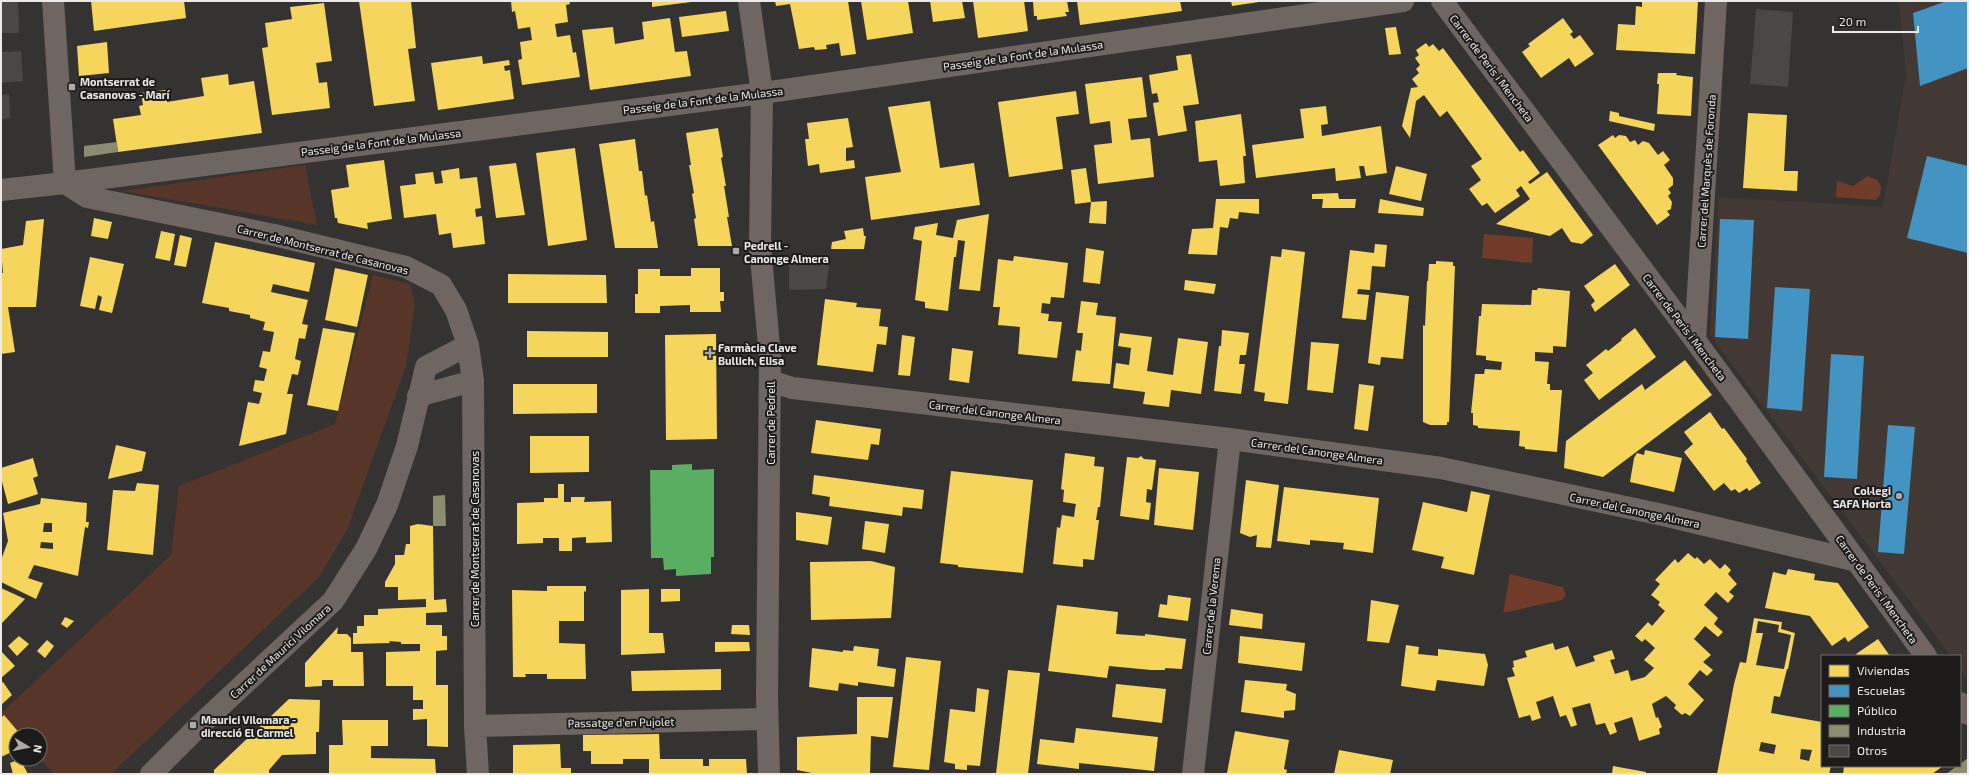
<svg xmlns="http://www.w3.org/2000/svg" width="1969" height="775" font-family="'Exo 2',sans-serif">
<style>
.built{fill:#423935}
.green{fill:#573528}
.water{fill:#703b28}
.homes{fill:#f6d55c;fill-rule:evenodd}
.schools{fill:#4393c3}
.public{fill:#5aae61}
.industry{fill:#8c8c6e}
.building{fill:#494847}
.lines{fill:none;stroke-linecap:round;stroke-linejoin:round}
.street{stroke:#6f6662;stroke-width:22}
.poi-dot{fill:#acaaa9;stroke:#1c1b1a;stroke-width:1.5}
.labels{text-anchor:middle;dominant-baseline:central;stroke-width:4;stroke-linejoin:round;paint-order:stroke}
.street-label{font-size:11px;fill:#eceae9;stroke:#1c1b1a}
.poi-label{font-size:11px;font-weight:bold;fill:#eceae9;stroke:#1c1b1a;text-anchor:start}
</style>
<rect width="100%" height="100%" fill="#353332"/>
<path class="built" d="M1899,1H1968V679L1960,668V656H1951L1710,335L1719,197L1883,207L1906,75Z"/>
<path class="green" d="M305,165L317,225L123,191Z
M373,275L410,284L415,304L406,366L347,530L319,577L111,774H54L40,759V735H17L1,718V713L171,555L179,486L335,424Z"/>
<path class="water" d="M1868,176L1877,180L1881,186L1880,195L1875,200L1836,197L1837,181L1853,186Z
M1484,234L1533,238L1532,263L1482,258Z
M1510,574L1563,587L1566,595L1562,600L1503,613Z"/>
<path class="homes" d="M91,1H184L186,18L94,31Z
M359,1H411L416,48L408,49L415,101L374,106Z
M511,1H569L570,4L566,5L568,22L555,24L557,37L570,35L573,53L576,52L580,77L522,85L518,60L522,59L520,42L532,40L530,27L518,29L515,11L512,12Z
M652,1H691V2L652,7Z
M775,1H848L856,54L841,56L839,43L826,45L827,49L815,50L814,47L799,49L790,4L776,6Z
M861,1H908L913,33L867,40Z
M930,1H962L965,18L933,22Z
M973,1H1024L1028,31L978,38Z
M1033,1H1067L1069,12H1065L1067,16L1037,20V16H1034Z
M1077,1H1180L1182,11L1080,25Z
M1231,1H1259V2L1232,6Z
M1642,1H1698L1695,54L1616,50L1618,24L1635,25L1636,6L1642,7Z
M324,3L332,61L316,63L319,83L327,82L330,108L272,115L262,48L268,47L265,23L292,19L290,7Z
M726,11L729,31L682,37L679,17Z
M670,18L675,52L687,51L691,76L590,90L582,30L613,27L615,44L644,39L642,22Z
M1563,18L1573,32L1570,34L1574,39L1580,35L1594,54L1575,67L1569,58L1541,78L1522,52L1530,46L1528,44Z
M1396,27L1401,54L1389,55L1385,28Z
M107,42L109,73L79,76L77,46Z
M1426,43L1429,47L1433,44L1439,51L1443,48L1520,152L1523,150L1540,173L1528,182L1530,184L1547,172L1593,235L1582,244L1571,242L1562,228L1550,236L1496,224L1530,199L1521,186L1516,190L1520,196L1495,213L1487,203L1482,206L1469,189L1481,180L1471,166L1482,159L1447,111L1440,117L1424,95L1416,101L1410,138L1402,126L1411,88L1418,87L1412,79L1419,73L1416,69L1420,65L1415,58L1419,55L1416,50Z
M1191,54L1199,104L1183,106L1187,131L1158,136L1153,103L1159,102L1157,93L1152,94L1149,75L1178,70L1176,56Z
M482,56L483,64L509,60L510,65L504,66L505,71L510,70L514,99L438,110L431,63Z
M1658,73H1677L1676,75L1693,77L1691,116L1657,114L1659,84H1657Z
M228,74L229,85L254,81L262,133L118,152L113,119L141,115L139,106L143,105L141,93L166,90L167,102L204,96L201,78Z
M1142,77L1147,117L1128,119L1131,140L1150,138L1154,177L1098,184L1094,145L1112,143L1110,121L1090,124L1085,84Z
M1076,91L1079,114L1056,117L1063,169L1009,177L998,102Z
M930,101L940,168L974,163L980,205L871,220L865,177L901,172L888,107Z
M1326,106L1328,124L1321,125L1322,136L1381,126L1387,173L1366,176L1364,166H1359L1361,178L1336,181L1335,168L1256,178L1252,145L1304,138L1300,109Z
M1610,111L1619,113V116L1655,124L1654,131L1609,121Z
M1748,113L1787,115L1784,171H1798L1797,191L1743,188Z
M1241,114L1246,156H1243L1245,183L1220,186L1217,160L1199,162L1195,121Z
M848,118L853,147L846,148V161L854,160L855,168L820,173L819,164L808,166L805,139H809L807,123Z
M718,128L723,157L721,158L726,186H724L729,217H727L732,246H698L694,219L696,218L692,194L694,193L689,165H691L686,133Z
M1613,135L1615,138L1619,135L1626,136L1630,142L1635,140L1638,145L1643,141L1649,143L1658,155L1663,151L1670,160L1664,165L1673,178V185L1668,189L1671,193L1668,196L1672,202L1671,209L1667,211L1670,215L1657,225L1598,145Z
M635,139L639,171H642L645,196L647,195L651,222L654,221L658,248H615L599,144Z
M575,148L587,240L548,246L536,153Z
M384,160L392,219L367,223L368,229L338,223L337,218H335L331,190L349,187L346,165Z
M516,163L525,215L496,218L489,166Z
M1396,166L1427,174L1421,201L1389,194Z
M459,168L460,179L477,177L481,208L475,209L476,217L482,216L485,244L453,248L451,233L439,235L436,214L404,218L400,186L416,184L415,174L433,172L435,184L443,183L441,171Z
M1086,168L1091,202L1075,204L1071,170Z
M1338,193L1339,199H1356L1355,208H1322L1323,199H1312V194Z
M1216,199H1259V214L1239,212L1238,219L1230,218L1228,228L1220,227L1217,255L1188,254L1192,229L1213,228Z
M1380,199L1424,208L1423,216L1378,213Z
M1107,201L1106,224L1089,223L1091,202Z
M989,214L980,291L959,289L965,241L958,240L956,257H954L948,311L925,308V302L915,300L922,241L913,239L915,227L938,223L936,235L953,238L957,220Z
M94,218L112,222L108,239L91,236Z
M44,219L36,307H8L15,352L1,354V273H3L1,249L23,245L26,221Z
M863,228L864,236H866L864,249H831L832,242L846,239L844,231Z
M161,231L175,234L170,261L155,258Z
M180,235L192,238L186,267L174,265Z
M215,242L315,263L309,292L273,284L271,292L308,300L302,324L308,325L305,339L299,338L295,359L301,361L298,375L292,374L287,394H293L286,434L239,446L248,402L259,404L262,393L253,391L255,380L264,381L267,369L259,367L263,351L270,352L274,332L263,330L265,322L250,318V315L229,311V308L202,303Z
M1375,244L1387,245L1385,267L1372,266L1370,290L1358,289L1357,294L1369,295L1366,320L1342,318L1350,250L1374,253Z
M1086,248L1104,251L1100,284L1083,282Z
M1282,249L1305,252L1288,404L1264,401L1265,393L1254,391L1271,256L1281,257Z
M1014,256L1068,263L1064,298L1051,297L1050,304L1042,303L1041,313L1049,314L1048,321L1062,322L1057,358L1018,354L1020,327L998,325L1000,307H993L998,259L1013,261Z
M90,257L124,264L112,313L99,310L102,297L98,295L95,309L80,306Z
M1436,261L1453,262V266H1455L1449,422H1447V425H1430L1423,422V325L1425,326L1427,281H1428L1429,264H1436Z
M1615,264L1630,285L1595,312L1591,305L1595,301L1584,286Z
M335,268L368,275L357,327L325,320Z
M691,268H720V292H724V301H720L721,312H690V305L660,306V313H635V294H638V269H660V276H691Z
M508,274L606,275L607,303H508Z
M1185,280L1216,284L1214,294L1184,290Z
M1538,288L1570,291L1566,347L1553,346V353L1535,352V361L1549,362L1547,384H1550V390H1562L1557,452L1525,449V447L1519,446L1520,431L1478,428V426L1473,425V413H1471L1475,374H1484L1485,369L1501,370L1502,362L1486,360V356L1476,355L1479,316H1481L1482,304L1531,305L1532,290H1537Z
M1376,292L1409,296L1403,359L1381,357L1380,365L1368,363Z
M825,299L857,303L856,307L881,309L879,326L888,327L886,345L877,344L873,372L817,365Z
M1081,301L1098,303L1096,315L1116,317L1110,384L1072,381L1076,350L1081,351L1083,333H1077Z
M323,328L355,333L338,411L307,405Z
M1635,328L1656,357L1599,400L1584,380L1593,373L1586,365L1606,349L1608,351L1622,340L1621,339Z
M1222,330L1249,333L1246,355H1240L1239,364H1245L1241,394L1214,391L1219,346H1221Z
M527,331L608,332V357H527Z
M1120,333L1152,337L1147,371L1173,375L1178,338L1208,342L1201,394L1171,390L1169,407L1143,404L1145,392L1113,388L1116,363L1129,365L1131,348L1118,346Z
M716,334L717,439L666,440L665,335Z
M902,335L915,337L910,376L898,375Z
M1311,342L1339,344L1333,393L1307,390Z
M952,348L973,351L969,383L949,380Z
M1685,360L1712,395L1603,477L1564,468L1566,441L1642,384L1645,390Z
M513,384H597V413L513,414Z
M1359,384L1374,386L1368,431L1354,429Z
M1710,412L1722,429L1724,428L1747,459L1746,461L1761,483L1749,491L1747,488L1739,493L1735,489L1731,491L1724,483L1714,491L1684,452L1693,444L1684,432Z
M816,420L881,429L879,445L871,444L868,460L811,453Z
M530,436H589V472L530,473Z
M116,445L146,452L142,471L108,479Z
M1645,450L1682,458L1674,492L1630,482L1634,458L1637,453L1644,455Z
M1065,453L1095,457L1094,466L1104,467L1100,507H1098L1096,520H1099L1094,560L1083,559V567L1053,564L1057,527L1060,528L1062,515L1074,517L1075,509L1076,504L1063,502L1064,490L1061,489Z
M1141,456L1144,459L1156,460L1152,490L1147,489L1146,502L1151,503L1149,520L1120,516L1127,457L1138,458Z
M33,458L38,476L33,478L38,494L8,504L1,478V468Z
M1159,468L1199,472L1193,530L1154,525Z
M951,471L1033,480L1023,573L958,567V565L940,563Z
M814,475L924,490L922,509L903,507L902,516L829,506L830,497L812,494Z
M1246,480L1279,485L1271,548L1256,547L1257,535L1250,537L1240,533Z
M137,483L159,485L153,555L107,550L113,490L135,491Z
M558,484H564V502H571V497H585L584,502L611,501L612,542L586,543V537L572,538V551H559V538H543V543L517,544V503L544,502V498H558Z
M1284,487L1379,498L1373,553L1343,549L1344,543L1310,540V545L1277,541Z
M1471,491L1490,495L1474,575L1441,568L1444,557L1412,550L1423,502L1467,512Z
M41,498L87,503L86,522H89L88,528L85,527L78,576L34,565L28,578L43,583L36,599L1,582V560L8,541L3,513L40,504ZM44,523H52V532H43ZM41,542L53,543V549L40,548Z
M796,512L832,517L828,545L796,540Z
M865,521L889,524L885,553L862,549Z
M418,524L433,526L434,600L446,599L447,612L426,613V625H442V636H447V650L436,651V685H448V747L427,746V719L413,720V709H423V700H413V686H386V652L420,651V644H401V642L389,641L390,643L353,644V633H357V626H364V615H378V609L426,607V599L398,600V587H385V582L395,564V555H404L406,544H410V526Z
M1688,553L1695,559L1697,557L1704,564L1710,559L1720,569L1725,564L1731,570L1728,574L1737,584L1729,592L1734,596L1728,603L1716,592L1704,605L1718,618L1714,624L1723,632L1718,637L1705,626L1694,639L1711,655L1703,662L1713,670L1707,676L1700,670L1688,684L1704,700L1690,716L1685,713L1682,715L1674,708L1676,705L1666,696L1652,704L1656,718L1658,717L1662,727L1659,729L1660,734L1639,741L1632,717L1614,723L1617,732L1610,735L1605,723L1596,725L1590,703L1572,708L1577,725L1571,727L1566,715L1560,717L1553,696L1536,702L1541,718L1532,721L1530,715L1519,718L1507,678L1515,676L1512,668L1514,667L1513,661L1527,657L1525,651L1553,643L1555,650L1568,646L1576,667L1595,661L1593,656L1612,650L1615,659L1610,660L1615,674L1628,670L1631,681L1645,677L1654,668L1644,660L1655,648L1645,639L1642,642L1635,636L1648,622L1652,626L1665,611L1658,605L1660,602L1651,595L1660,584L1655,580L1675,559L1678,563Z
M871,561L895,567L891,618L811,620L810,562Z
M1788,569L1815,574L1814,580L1838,583L1869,627L1848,642L1845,637L1832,646L1810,616L1765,608L1773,572L1786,575Z
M547,586H586V592L584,591V621H559V643L585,644L586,679H547V674H525L526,677H513L512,590L547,591Z
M1,588L25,599L1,624Z
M649,589V633H663L665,653L621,655V590Z
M661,589H680V601L661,602Z
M1168,595L1191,598L1188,621L1158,617L1160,604L1167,605Z
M1371,600L1399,605L1389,643L1367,641Z
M1057,605L1118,612L1116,634L1145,636V634L1186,639L1182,669L1165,668V670H1151L1109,666L1107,678L1048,671Z
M1231,609L1263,614L1262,629L1229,625Z
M65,617L74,621L67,628L61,624Z
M1754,618L1782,622L1781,629L1795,633L1788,669H1787L1780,697L1774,696L1771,713L1822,722V766H1831L1829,774H1717L1734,684L1740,662L1746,663ZM1758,621L1779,625L1778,632L1791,635L1784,669L1756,665L1763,633H1756ZM1761,742L1776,745L1774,754L1759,751ZM1801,749L1812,750L1809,761L1800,759Z
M732,625H749L750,635L731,634Z
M338,627L337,634H347L351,638V652H363L364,686H333V680H322V686L305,687V663Z
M19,636L29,644L17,656L8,646Z
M1240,636L1305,643L1302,671L1238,663Z
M1878,639L1890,656H1858L1856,654Z
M47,640L54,646L45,658L37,651Z
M715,642H749L750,651L715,652Z
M1406,645L1419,647L1418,654L1438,656V649L1485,654L1488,665L1484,686L1437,680L1435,691L1401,686Z
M854,646L879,649L877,666L896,669L894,687L858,682V686L839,683L838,691L809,687L812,648L843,652V650L853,651Z
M1,651L15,666L1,678Z
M906,657L941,661L929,770L893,767Z
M721,669V690L632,691L631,671Z
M1008,670L1040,673L1028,774H996Z
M1245,680L1287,684L1286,690L1296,694L1295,710L1284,711V718L1241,712Z
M3,682L12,695L1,705V683Z
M1116,684L1166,689L1162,723L1112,717Z
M977,688L989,690L980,766L967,765V770L955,769V764L944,762L950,709L975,712Z
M857,697H893L888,738L871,736L870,774H817L797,770V737L857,734Z
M289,699L320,700L319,732H316V754L282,755L269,770V774H214V770Z
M4,715L21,735H16V750L1,757V718Z
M342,720H388V746H371V758L435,759L436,774H329V745H343Z
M1076,728L1158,737L1154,771L1079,763V769L1037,764L1040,739L1074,743Z
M1235,731L1289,740L1284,769L1287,770L1286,774L1227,773Z
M659,734L660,759H703V766H709V759H746L747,774H649V759H623V764H591V751H583V735Z
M560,744L561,768H571V774H513V745Z
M1339,750L1393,760L1390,774H1334Z
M20,759L28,774H13L10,763Z
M1613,766L1646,772V774H1612Z
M1844,766H1943L1932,774H1843Z"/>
<path class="schools" d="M1947,1H1968V68L1920,86L1913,13Z
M1927,156L1968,166V253L1907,238Z
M1720,219L1754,220L1748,339L1715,337Z
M1775,287L1810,289L1802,411L1767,408Z
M1831,354L1864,356L1857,479L1824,477Z
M1888,425L1915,427L1904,554L1878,552Z"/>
<path class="public" d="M692,464V470L714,469V557H711V574L676,576V569L664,570L663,558H651L650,470H672V465Z"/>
<path class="industry" d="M117,142L118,152L84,157V146Z
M445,495L446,526H433V496Z
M1968,758V774H1946L1957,766H1960V764Z"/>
<path class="building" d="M18,1L19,33H1V2Z
M1756,9L1793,12L1788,87L1750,84Z
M21,51L23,81L1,83V52Z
M9,94L10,118L1,119V95Z
M789,256L830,257L826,289L789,290Z"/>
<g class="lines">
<path class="street" d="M53,1L65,183
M749,1L762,93L760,246L770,357L767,696L769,774
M1442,1L1695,340L1926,656
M65,183L87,197L274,235L406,267L441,285L456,310L468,345L473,381L475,726L478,774
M1,190L65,183L762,93L1403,1
M1695,340L1716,1
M770,381L792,388L1230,439L1441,468L1663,515L1857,561
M418,396L473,381
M1960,703L1968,714
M475,726L767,719
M151,774L200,725L333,601L366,549L387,505L407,446L426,367L468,345
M1193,774L1230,439"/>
</g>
<g class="poi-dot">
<rect x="68" y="83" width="8" height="8" rx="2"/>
<rect x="732" y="247" width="8" height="8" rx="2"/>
<path d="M708 347h4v4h4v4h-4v4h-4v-4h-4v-4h4z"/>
<circle cx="1899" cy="496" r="4"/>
<rect x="189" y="721" width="8" height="8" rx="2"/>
</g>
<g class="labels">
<g class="street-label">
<text transform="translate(1023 55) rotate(-8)">Passeig de la Font de la Mulassa</text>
<text transform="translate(1492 68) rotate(53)">Carrer de Peris i Mencheta</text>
<text transform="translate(703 100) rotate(-7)">Passeig de la Font de la Mulassa</text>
<text transform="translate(381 142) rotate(-7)">Passeig de la Font de la Mulassa</text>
<text transform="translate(1706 171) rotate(-86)">Carrer del Marquès de Foronda</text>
<text transform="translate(323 249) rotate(14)">Carrer de Montserrat de Casanovas</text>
<text transform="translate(1685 327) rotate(53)">Carrer de Peris i Mencheta</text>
<text transform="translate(995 412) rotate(7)">Carrer del Canonge Almera</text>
<text transform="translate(770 423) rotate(-90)">Carrer de Pedrell</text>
<text transform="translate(1317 451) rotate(8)">Carrer del Canonge Almera</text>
<text transform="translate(1635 510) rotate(12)">Carrer del Canonge Almera</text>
<text transform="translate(474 539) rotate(-90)">Carrer de Montserrat de Casanovas</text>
<text transform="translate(1877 589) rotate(54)">Carrer de Peris i Mencheta</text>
<text transform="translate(1211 606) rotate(-84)">Carrer de la Verema</text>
<text transform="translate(280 651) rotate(-43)">Carrer de Maurici Vilomara</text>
<text transform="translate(621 722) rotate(-1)">Passatge d'en Pujolet</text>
</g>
<g class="poi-label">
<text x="80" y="81">Montserrat de<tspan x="80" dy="13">Casanovas - Marí</tspan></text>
<text x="744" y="245">Pedrell -<tspan x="744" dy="13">Canonge Almera</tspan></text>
<text x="718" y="347">Farmàcia Clave<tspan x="718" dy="13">Bullich, Elisa</tspan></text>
<text x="1891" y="490" text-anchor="end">Col·legi<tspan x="1891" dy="13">SAFA Horta</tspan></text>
<text x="201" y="719">Maurici Vilomara -<tspan x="201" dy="13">direcció El Carmel</tspan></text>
</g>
</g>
<rect width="1969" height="775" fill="none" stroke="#eceae9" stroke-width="4"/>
<rect x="1821" y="655" width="140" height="112" fill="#1c1b1a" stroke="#6f6e6d"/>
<rect x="1829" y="665" width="20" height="12" fill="#f6d55c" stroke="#6f6e6d"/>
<text x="1857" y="675" font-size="12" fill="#eceae9">Viviendas</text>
<rect x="1829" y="685" width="20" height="12" fill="#4393c3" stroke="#6f6e6d"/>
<text x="1857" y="695" font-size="12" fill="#eceae9">Escuelas</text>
<rect x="1829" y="705" width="20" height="12" fill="#5aae61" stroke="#6f6e6d"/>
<text x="1857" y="715" font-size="12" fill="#eceae9">Público</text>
<rect x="1829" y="725" width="20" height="12" fill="#8c8c6e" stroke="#6f6e6d"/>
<text x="1857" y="735" font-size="12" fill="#eceae9">Industria</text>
<rect x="1829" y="745" width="20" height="12" fill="#494847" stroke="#6f6e6d"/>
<text x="1857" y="755" font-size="12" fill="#eceae9">Otros</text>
<g transform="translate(28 747) rotate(100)"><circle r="19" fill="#1c1b1a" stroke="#6f6e6d"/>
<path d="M0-3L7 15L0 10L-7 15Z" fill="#acaaa9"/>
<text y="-6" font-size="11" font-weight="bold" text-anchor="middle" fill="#eceae9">N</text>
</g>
<path d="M1833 26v6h85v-6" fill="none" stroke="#eceae9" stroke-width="2"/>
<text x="1839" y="26" font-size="12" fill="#eceae9" stroke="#1c1b1a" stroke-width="3" paint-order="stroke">20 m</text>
</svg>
